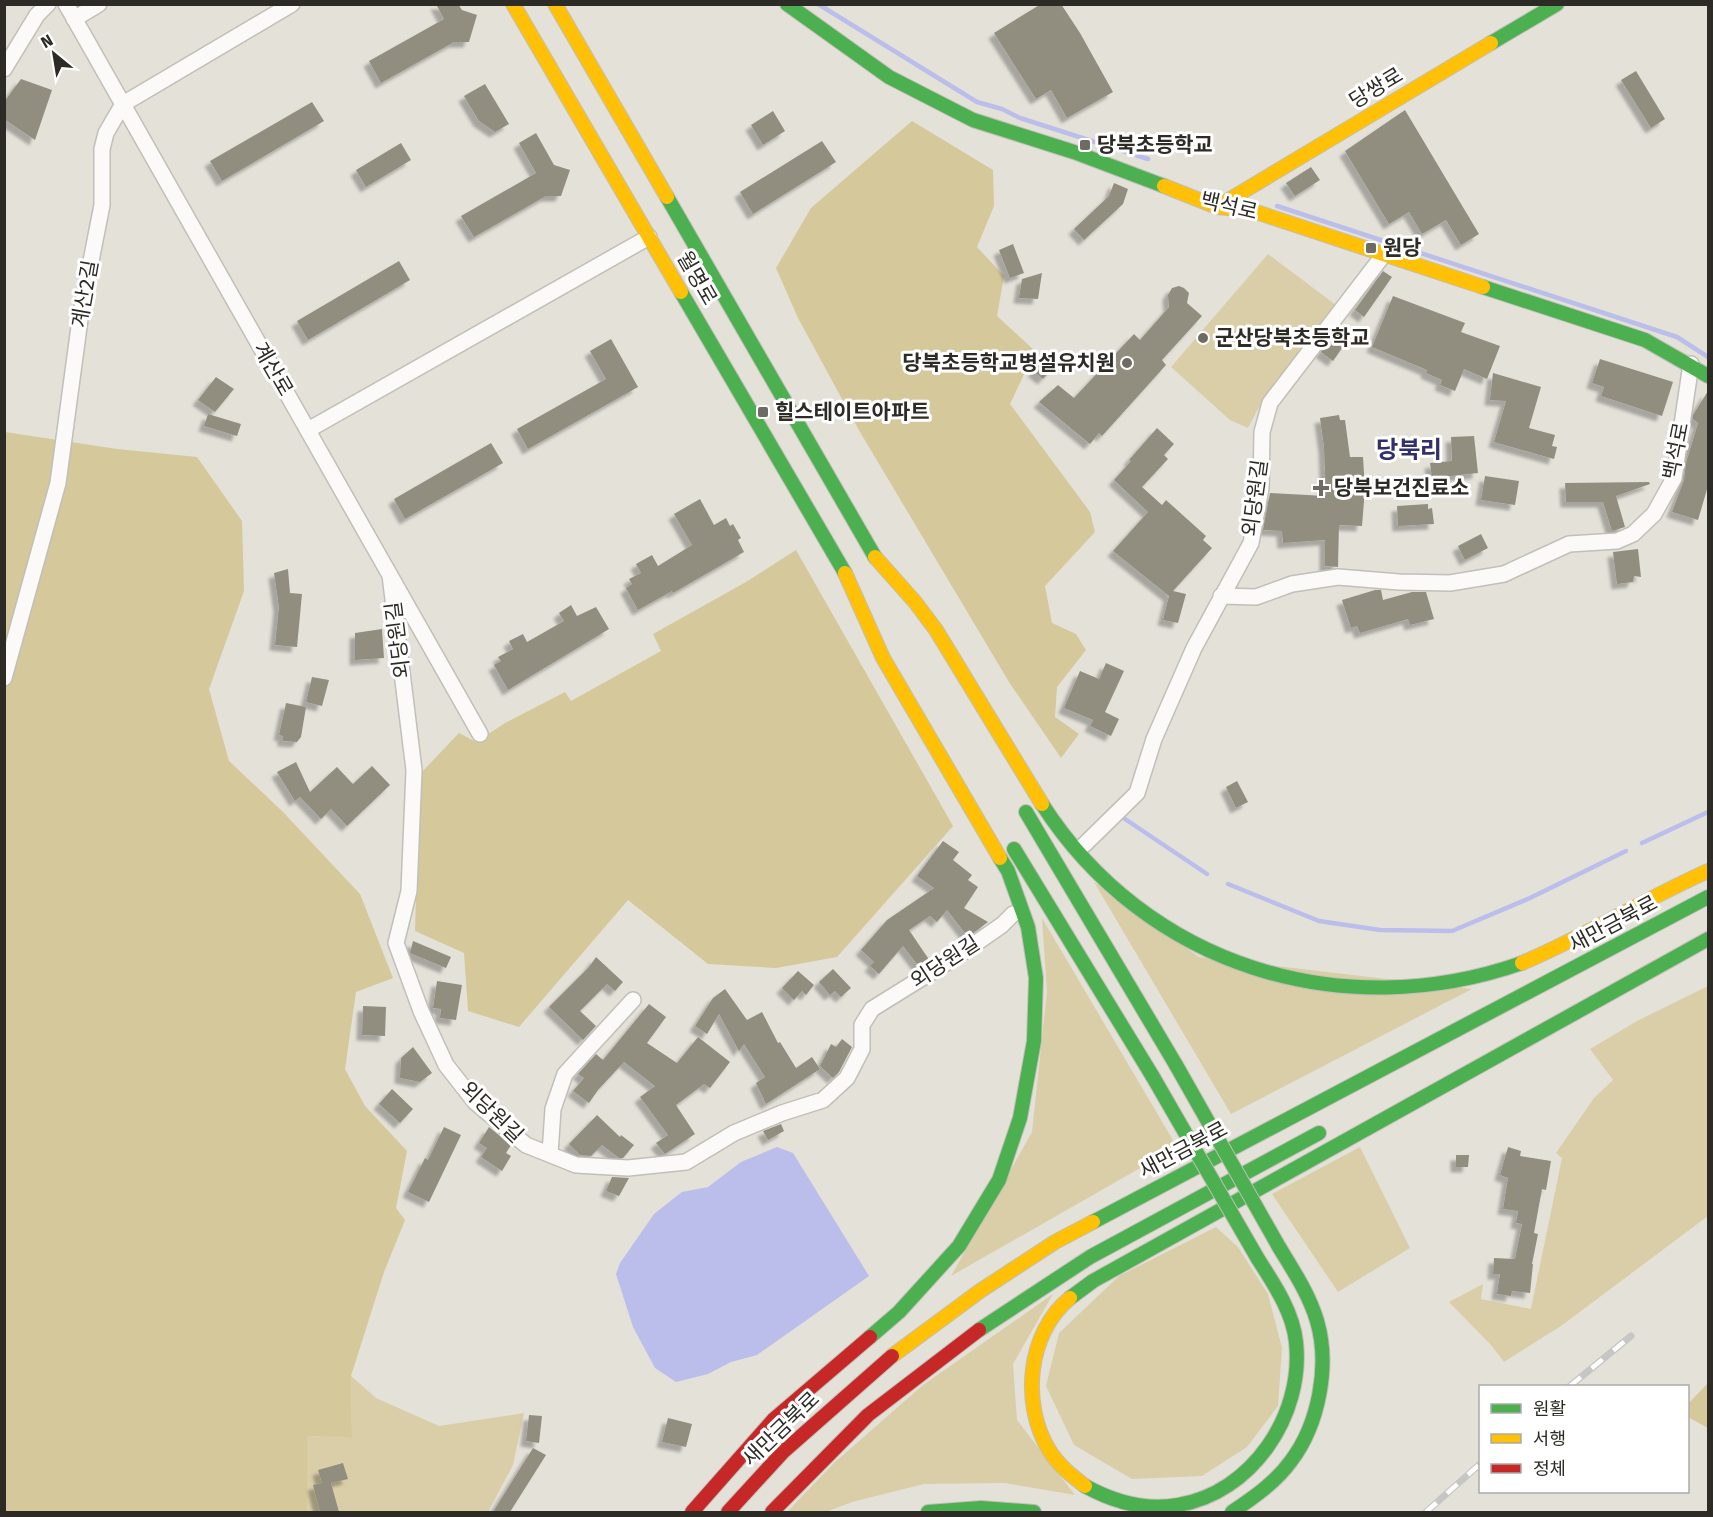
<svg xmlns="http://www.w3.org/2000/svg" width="1713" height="1517" font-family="'Fira Sans','Noto Sans KR',sans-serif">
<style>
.green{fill:#dacea8}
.forest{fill:#d5c89b}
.water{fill:#bbbdea}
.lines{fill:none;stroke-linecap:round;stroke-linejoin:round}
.stream{stroke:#bbbdea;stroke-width:4.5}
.building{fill:#928e7f;filter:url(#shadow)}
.street-casing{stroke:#c1bfb8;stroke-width:18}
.fast-casing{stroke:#c1bfb8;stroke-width:16}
.slow-casing{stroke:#c1bfb8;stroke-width:16}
.jam-casing{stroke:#c1bfb8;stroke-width:16}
.street{stroke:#fbfaf9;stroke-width:15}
.fast{stroke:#4caf50;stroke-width:14}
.slow{stroke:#ffc107;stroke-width:14}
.jam{stroke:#c62828;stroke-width:14}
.rail-casing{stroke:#c6c6c4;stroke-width:7}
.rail{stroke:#fff;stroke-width:4.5;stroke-dasharray:14;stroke-linecap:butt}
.fast-bridge-casing{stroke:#c1bfb8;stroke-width:16;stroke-linecap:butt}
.fast-bridge{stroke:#4caf50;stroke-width:14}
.poi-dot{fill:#6d6b64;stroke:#fff;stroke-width:2}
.labels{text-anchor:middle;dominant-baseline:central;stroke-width:6;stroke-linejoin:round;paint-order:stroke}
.street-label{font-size:21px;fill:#2d2b25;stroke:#fff}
.poi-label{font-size:21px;font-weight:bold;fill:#2d2b25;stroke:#fff;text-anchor:start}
.quarter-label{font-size:24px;font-weight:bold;fill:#32306b;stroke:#fff}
</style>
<defs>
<filter id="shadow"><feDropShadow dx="-5.5" dy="5.5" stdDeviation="1.5" flood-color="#0004"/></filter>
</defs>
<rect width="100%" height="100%" fill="#e4e1d9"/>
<path class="green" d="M1268,254L1336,305L1258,409L1248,428L1230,420L1171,367Z
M1094,882L1199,957L1472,989L1231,1114Z
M1042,918L1177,1147L951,1276L1032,1132L1047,992Z
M1708,986V1216L1561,1326L1504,1362L1491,1345L1449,1302L1483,1284L1481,1299L1531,1309L1562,1158L1556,1153L1594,1098L1613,1080L1590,1049L1637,1021Z
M1360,1147L1410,1248L1338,1292L1272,1194Z
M1216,1227L1238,1247L1268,1294L1282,1348L1278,1406L1247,1447L1202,1476L1132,1479L1074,1445L1046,1386L1059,1333L1119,1276Z
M1053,1294L1013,1364L1017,1420L1075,1495L1005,1483L924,1484L852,1502L826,1512H787L834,1463L923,1385Z
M351,1376L376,1398L439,1426L524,1413L513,1465L488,1512H307V1436L352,1438Z"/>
<path class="forest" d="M912,121L993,170L994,206L977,247L1004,276L997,316L1035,351L1010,404L1090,512L1095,532L1045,586L1052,623L1076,634L1086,650L1057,687L1055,717L1079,734L1061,758L1009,682L860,432L798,318L776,268L811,208Z
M5,432L117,449L197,457L242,521L244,591L209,689L229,761L283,812L360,894L393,978L356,992L345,1069L365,1106L407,1151L396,1208L405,1220L384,1272L351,1376L352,1438L307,1436V1512H5Z
M796,550L953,826L837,957L776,968L708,964L628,900L519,1027L468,1011L464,953L415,931L420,774L459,733L476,742L505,723L565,692L571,701L661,651L653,634L746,582Z
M1708,1383V1428L1688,1417V1404Z"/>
<path class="water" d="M777,1147L793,1153L869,1276L757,1355L731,1362L708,1374L676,1382L655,1368L633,1327L616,1274L620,1263L654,1214L682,1192L708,1187L741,1162Z"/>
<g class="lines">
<path class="stream" d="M818,4L977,102L1002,109L1020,118L1148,159
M1277,206L1677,337L1708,357
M1122,817L1207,874
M1642,843L1708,812
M1228,884L1319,921L1380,930L1452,931L1530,898L1626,851"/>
</g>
<path class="building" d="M436,4H458L462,10L477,15L469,42H454L381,83L369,61L444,19Z
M1041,4H1061L1080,33L1113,92L1067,118L1051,90L1036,99L994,33Z
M1636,71L1665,119L1651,128L1621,80Z
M21,79L52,90L35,140L4,119V102Z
M485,84L509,124L495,132L479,121L464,96Z
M312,102L324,121L222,181L210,161Z
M1405,110L1479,234L1461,245L1446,220L1422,234L1409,212L1389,224L1345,151Z
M773,111L785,131L763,145L751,125Z
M536,133L554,165L570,170L561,196H546L474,237L461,216L536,173L519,143Z
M822,141L836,162L753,214L740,192Z
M401,143L411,160L366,187L356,170Z
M1311,167L1320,180L1295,196L1286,183Z
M1114,183L1128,189L1123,204L1084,240L1074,229L1109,196Z
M1013,244L1024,273L1010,278L999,250Z
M399,261L410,280L308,340L297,321Z
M1383,271L1392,277L1364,317L1355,310Z
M1042,273L1038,299L1019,298L1022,279Z
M1179,286L1184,288L1189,293L1187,303L1202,316L1162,360L1166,365L1102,436L1099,433L1090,444L1039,402L1058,385L1074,398L1134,334L1140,340L1169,307L1168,295L1172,288Z
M1393,296L1465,323L1461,332L1500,346L1487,379L1464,369L1455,391L1440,385L1442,380L1426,373L1427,370L1372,347Z
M1336,333L1347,341L1333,361L1321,352Z
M611,339L638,387L528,449L517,429L606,379L590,351Z
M1048,356L1057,364L1043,379L1033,371Z
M1600,359L1673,382L1662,416L1601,396L1604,387L1592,383Z
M1493,373L1541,387L1529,428L1555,435L1552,446L1557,447L1554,459L1494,442L1506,401L1490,400Z
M216,377L234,389L215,412L198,400Z
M1708,391V486L1698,520L1672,512L1684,480L1686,463L1698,423L1693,419V415Z
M208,414L241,424L237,436L204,426Z
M1339,415L1340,420H1345L1350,457H1363L1365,489L1362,526L1339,525L1338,567L1325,566V540L1283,543L1282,531L1263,530L1270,493L1326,496L1324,447L1320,418Z
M1157,428L1174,444L1164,455L1168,459L1142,487L1162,505L1166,500L1206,536L1203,540L1212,548L1173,591L1186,594L1178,623L1163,620L1169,596L1113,551L1148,512L1114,480L1131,461L1129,460Z
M1474,436L1478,473L1432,478L1430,463L1452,461L1451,437Z
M491,443L503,463L405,519L394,499Z
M1485,476L1519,481L1515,505L1481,500Z
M1649,482L1650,484L1616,496L1625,527L1612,531L1603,502H1566L1565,483Z
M700,499L714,525L726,518L730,526L733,524L741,538L738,540L744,552L673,593L672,591L638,610L626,588L632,584L629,579L641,573L636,564L652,555L658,566L692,545L674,514Z
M1428,504V509L1432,508L1434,524L1398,526L1397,506Z
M1481,534L1488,548L1465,560L1458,546Z
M1638,549L1641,577L1634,576L1633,582L1617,584L1613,552Z
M288,569L290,593L302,594L297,647L275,645L279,607L274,573Z
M1375,590H1381L1383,600L1412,592H1426L1434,619L1410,625L1408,619L1360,633L1357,626L1351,628L1342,600Z
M571,605L577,616L596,607L609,629L508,690L494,665L501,661L498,657L513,649L509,641L523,634L527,642L564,621L559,613Z
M382,629L384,658L355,660V633Z
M1106,663L1124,671L1105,712L1119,719L1111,736L1090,726L1093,720L1064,708L1080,671L1099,679Z
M312,677L329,680L322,706L306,702Z
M286,703L306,707L301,737L297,742L283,741V736L279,735Z
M296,762L310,792L337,767L353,784L372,766L390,785L347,826L331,809L321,819L300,797L295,801L277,772Z
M1237,781L1248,802L1236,808L1226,787Z
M943,841L959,852L953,860L972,875L968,880L978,887L964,908L988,922L968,937L947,910L937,922L930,916L909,930L930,961L920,968L903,946L879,974L870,966L874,962L861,950L887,920L934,888L917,876Z
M413,941L451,957L446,968L410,953Z
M596,957L623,982L615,991L607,984L580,1011L596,1026L583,1040L549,1007L589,967Z
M833,969L851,988L841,997L835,991L830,995L819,982Z
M798,971L814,985L806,995L802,991L794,1000L782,988Z
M437,981L462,985L456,1020L440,1018L441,1009L433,1008Z
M725,989L747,1020L762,1012L778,1043L780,1042L796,1068L812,1057L820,1069L766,1104L756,1083L765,1077L744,1044L739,1051L719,1014L707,1034L695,1026L713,998Z
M649,1004L666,1017L647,1043L677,1063L698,1037L730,1062L710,1088L704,1084L676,1105L695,1134L665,1154L656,1143L668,1135L640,1097L655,1086L624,1062L598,1090L589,1103L573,1091L584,1078L578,1074L596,1054L603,1060Z
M363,1006L386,1007L385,1036L362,1035Z
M842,1039L852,1047L839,1072L833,1078L820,1066L831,1044L836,1047Z
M413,1047L432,1073L420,1082L400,1078L401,1058Z
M392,1089L413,1109L400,1123L379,1104Z
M597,1115L620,1137L621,1135L634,1145L623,1158H619L602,1145L591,1156L580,1155L569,1144Z
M781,1124L784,1131L768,1140L763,1131Z
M444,1127L461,1135L429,1202L408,1192L425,1158L428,1160Z
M489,1127L511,1145L506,1153L511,1156L502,1171L481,1157L487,1148L479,1143Z
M1508,1147L1521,1151L1520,1156L1551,1161L1546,1190L1542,1189L1534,1233L1538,1234L1532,1264H1533L1530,1293L1512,1291L1511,1296L1497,1294L1500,1274H1493L1494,1258L1515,1259L1522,1224L1516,1223L1518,1211L1503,1209L1508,1178L1500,1175Z
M1456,1155H1469L1468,1167H1456Z
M612,1177L629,1178L619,1196L606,1191Z
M529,1415L542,1416L539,1443L526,1441Z
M668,1418L692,1424L686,1447L662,1442Z
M533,1448L546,1455L510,1512H493Z
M343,1463L348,1479L331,1483L339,1512H320L313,1485L322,1483L318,1470Z"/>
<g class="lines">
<g class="street-casing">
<path id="street" d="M66,4L480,734
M74,19L99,4
M4,69L37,15L48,4
M308,430L649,237
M390,575L414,770L409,891L396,943L421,1011L446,1065L475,1102L526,1145L576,1165L628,1168L686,1162L734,1133L782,1113L823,1100L847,1078L862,1049V1025L872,1009L959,955L1002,925L1013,914
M1221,596L1256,597L1292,584L1338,577L1399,582L1450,583L1504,574L1569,544L1617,541L1633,534L1654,514L1674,478L1691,364
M4,678L58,483L81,312L102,205V149L106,133L123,104L292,4
M1084,845L1137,793L1154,739L1194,648L1251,543L1261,488L1262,432L1270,403L1385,253
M550,1154L553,1109L565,1074L633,1000"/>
</g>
<g class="fast-casing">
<path id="fast" d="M787,4L889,77L973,120L1074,152L1164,186
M1491,43L1557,4
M667,197L875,557
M1483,287L1645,340L1708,376
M681,292L845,573
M1042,804C1146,966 1342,1026 1522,963
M1026,812L1176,1065
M1014,849L1153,1077
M1093,1222L1708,897
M1070,1298L1093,1281L1708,939
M979,1330L1090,1257L1319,1133
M870,1337L899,1312L959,1246L999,1180L1020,1118L1034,1041L1036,978L1028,927L1008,871L1000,858
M1085,1486C1114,1502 1145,1511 1178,1505C1252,1493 1304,1415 1296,1342C1293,1312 1274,1284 1258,1259
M928,1512L981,1508L1034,1512
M1232,1512C1253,1498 1276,1482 1291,1461C1319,1424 1330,1365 1317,1321C1309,1294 1293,1270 1279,1247"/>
</g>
<g class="slow-casing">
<path id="slow" d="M513,4L681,292
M555,4L667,197
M1164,186L1217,207L1250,210L1483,287
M1217,207L1491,43
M875,557L915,602L936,630L1042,804
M845,573L883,658L1000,858
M1522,963C1586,936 1645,899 1708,871
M1070,1298C1027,1333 1021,1404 1049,1450C1058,1465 1072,1476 1085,1486
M892,1356L980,1291L1055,1242L1093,1222"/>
</g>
<g class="jam-casing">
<path id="jam" d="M692,1512L774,1419L870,1337
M728,1512L783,1452L892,1356
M772,1512L868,1415L979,1330"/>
</g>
<use href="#street" class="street"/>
<use href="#fast" class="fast"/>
<use href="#slow" class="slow"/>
<use href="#jam" class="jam"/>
<g class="rail-casing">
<path id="rail" d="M1570,1386L1631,1336
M1426,1512L1480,1464"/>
</g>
<use href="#rail" class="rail"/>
<g class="fast-bridge-casing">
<path id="fast-bridge" d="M1176,1065L1279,1247
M1153,1077L1258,1259"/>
</g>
<use href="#fast-bridge" class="fast-bridge"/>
</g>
<g class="poi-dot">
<rect x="1079" y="139" width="12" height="12" rx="3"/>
<rect x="1365" y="242" width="12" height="12" rx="3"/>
<circle cx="1203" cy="338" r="6"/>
<circle cx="1127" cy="363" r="6"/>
<rect x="757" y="406" width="12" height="12" rx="3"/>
<path d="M1318 479h6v6h6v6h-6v6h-6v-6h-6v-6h6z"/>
</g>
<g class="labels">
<g class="street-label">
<text transform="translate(1376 88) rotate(-31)">당쌍로</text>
<text transform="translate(1229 206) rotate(13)">백석로</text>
<text transform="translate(697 278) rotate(60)">월명로</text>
<text transform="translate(85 294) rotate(-80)">계산2길</text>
<text transform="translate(273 369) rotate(60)">계산로</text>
<text transform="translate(1676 451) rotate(-79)">백석로</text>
<text transform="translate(1255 498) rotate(-82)">외당원길</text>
<text transform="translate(398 640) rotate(-97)">외당원길</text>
<text transform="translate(1613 924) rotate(-28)">새만금북로</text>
<text transform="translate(945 962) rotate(-33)">외당원길</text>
<text transform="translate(492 1112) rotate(44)">외당원길</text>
<text transform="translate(1183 1150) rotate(-28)">새만금북로</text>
<text transform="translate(781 1429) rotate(-44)">새만금북로</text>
</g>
<g class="poi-label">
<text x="1097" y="145">당북초등학교</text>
<text x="1383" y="248">원당</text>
<text x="1215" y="338">군산당북초등학교</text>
<text x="1115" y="363" text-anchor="end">당북초등학교병설유치원</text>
<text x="775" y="412">힐스테이트아파트</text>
<text x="1334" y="488">당북보건진료소</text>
</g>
<g class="quarter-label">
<text x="1409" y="450">당북리</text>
</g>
</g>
<rect width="1713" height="1517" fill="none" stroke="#2d2b25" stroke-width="12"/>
<rect x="1479" y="1385" width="210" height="108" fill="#ffffff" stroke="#abaaa8" stroke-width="1.5"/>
<rect x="1491" y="1404" width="30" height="9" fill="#4caf50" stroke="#abaaa8" stroke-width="1.5"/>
<text x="1533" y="1415" font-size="18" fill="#2d2b25">원활</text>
<rect x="1491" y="1434" width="30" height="9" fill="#ffc107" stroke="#abaaa8" stroke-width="1.5"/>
<text x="1533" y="1445" font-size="18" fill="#2d2b25">서행</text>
<rect x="1491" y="1464" width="30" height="9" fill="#c62828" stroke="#abaaa8" stroke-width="1.5"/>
<text x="1533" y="1475" font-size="18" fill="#2d2b25">정체</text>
<g transform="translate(54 54) rotate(330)" stroke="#ffffff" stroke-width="4.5" paint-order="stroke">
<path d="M0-4.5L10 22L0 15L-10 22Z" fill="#2d2b25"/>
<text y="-9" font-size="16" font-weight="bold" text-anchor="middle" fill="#2d2b25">N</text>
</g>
</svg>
